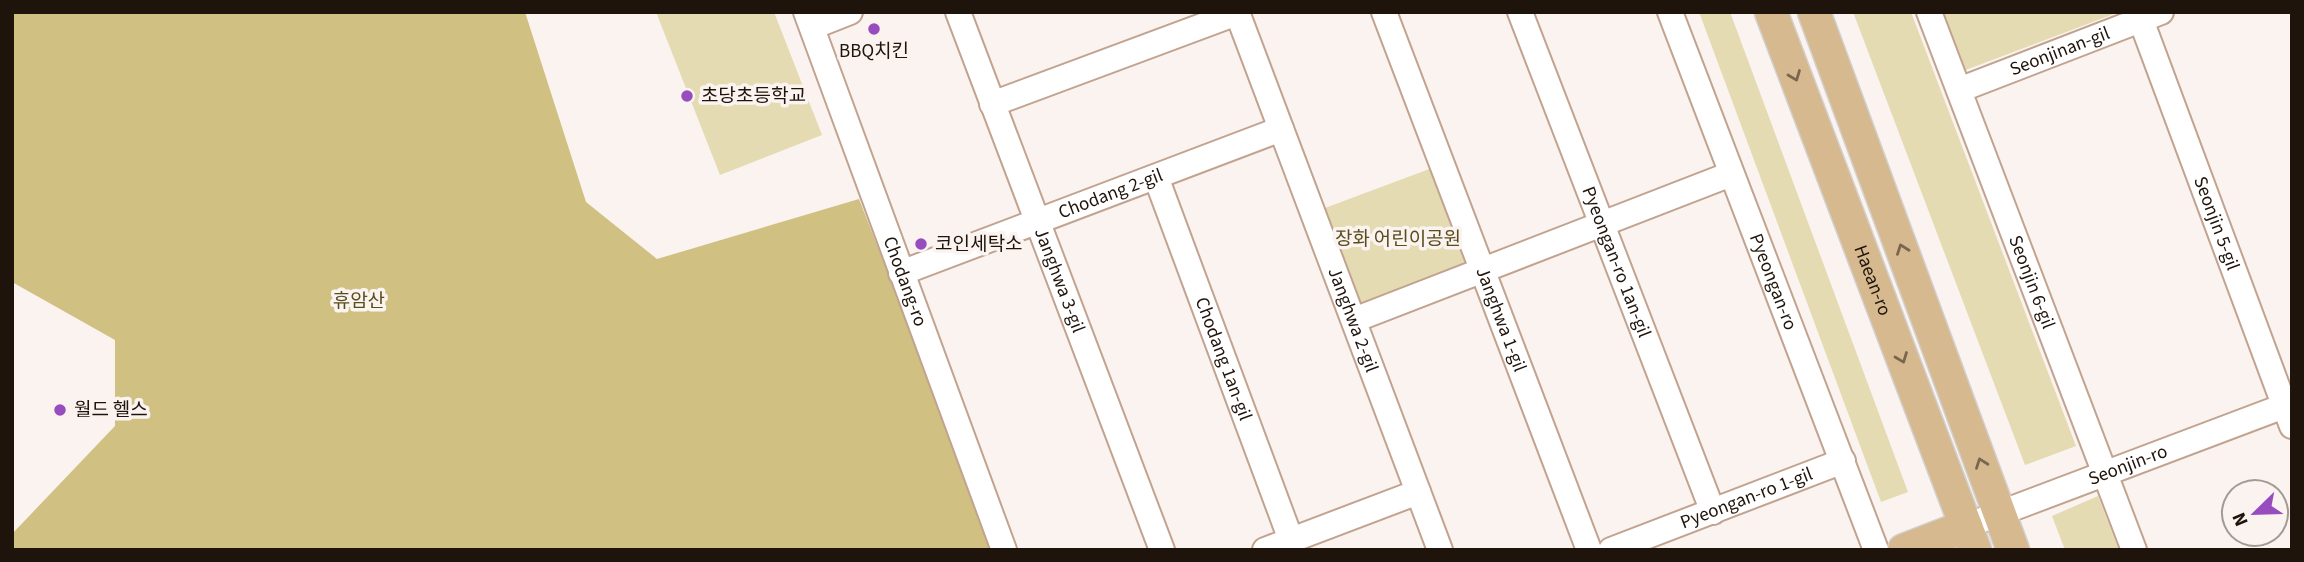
<svg xmlns="http://www.w3.org/2000/svg" width="2304" height="562" font-family="'Source Sans 3','Noto Sans KR',sans-serif">
<style>
.green{fill:#e5dbb3}
.forest{fill:#d0c081}
.lines{fill:none;stroke-linecap:round;stroke-linejoin:round}
.minor-casing{stroke:#c1a38f;stroke-width:28}
.major-casing{stroke:#d2d0ce;stroke-width:35}
.minor{stroke:#fff;stroke-width:24}
.major{stroke:#d6b98f;stroke-width:32}
.oneway{stroke:#7a664e}
.poi-dot{fill:#984dbf;stroke:#faf3ef;stroke-width:2.5}
.labels{text-anchor:middle;dominant-baseline:central;stroke-width:7;stroke-linejoin:round;paint-order:stroke}
.poi-label{font-size:19px;fill:#1f140c;stroke:#faf3ef;text-anchor:start}
.street-label{font-size:19px;fill:#1f140c;stroke:#faf3ef}
.park-label{font-size:19px;fill:#594d1d;stroke:#faf3ef}
</style>
<rect width="100%" height="100%" fill="#faf3ef"/>
<path class="green" d="M656,12H774L822,135L720,175Z
M1699,12H1730L1908,492L1881,502Z
M1853,12H1911L2076,446L2025,465Z
M1941,12H2119L1963,71Z
M1432,168L1471,270L1364,311L1325,208Z
M2098,496L2119,550H2065L2052,516Z"/>
<path class="forest" d="M12,12H525L586,202L657,259L859,199L997,550H12V534L115,426V340L12,282Z"/>
<g class="lines">
<g class="minor-casing">
<g id="minor">
<path id="s1" d="M806,12L1004,550"/>
<path id="s2" d="M958,12L1162,550"/>
<path id="s3" d="M1237,12L1440,550"/>
<path id="s4" d="M1384,12L1589,550"/>
<path id="s5" d="M1520,12L1713,512"/>
<path id="s6" d="M1670,12L1876,550"/>
<path id="s7" d="M1929,12L2134,550"/>
<path id="s8" d="M2141,20L2292,426"/>
<path d="M812,27L850,12"/>
<path id="s9" d="M1959,90L2161,12"/>
<path d="M992,104L1237,13"/>
<path id="s10" d="M1156,177L1291,540"/>
<path id="s11" d="M901,273L1281,129"/>
<path d="M1354,320L1731,174"/>
<path id="s12" d="M1966,526L2292,403"/>
<path d="M1265,550L1418,492"/>
<path id="s13" d="M1611,550L1843,461"/>
</g>
</g>
<g class="major-casing">
<g id="major">
<path id="s14" d="M1771,12L1975,550"/>
<path d="M1814,12L2013,550"/>
<path d="M1904,550L1966,526"/>
</g>
</g>
<use href="#minor" class="minor"/>
<use href="#major" class="major"/>
</g>
<defs><path id="oneway-chevron" d="M-2-3.5L2.5 0L-2 3.5" fill="none" stroke-width="1.6" stroke-linecap="round" stroke-linejoin="round" transform="scale(1.75)"/></defs>
<g class="oneway">
<use href="#oneway-chevron" transform="translate(1795 76) rotate(69)"/>
<use href="#oneway-chevron" transform="translate(1902 249) rotate(-110)"/>
<use href="#oneway-chevron" transform="translate(1902 358) rotate(69)"/>
<use href="#oneway-chevron" transform="translate(1981 463) rotate(-110)"/>
</g>
<g class="poi-dot">
<circle cx="874" cy="29" r="7"/>
<circle cx="687" cy="96" r="7"/>
<circle cx="921" cy="244" r="7"/>
<circle cx="60" cy="410" r="7"/>
</g>
<g class="labels">
<g class="poi-label">
<text x="874" y="51" text-anchor="middle">BBQ치킨</text>
<text x="701" y="96">초당초등학교</text>
<text x="935" y="244">코인세탁소</text>
<text x="74" y="410">월드 헬스</text>
</g>
<g class="street-label">
<text stroke="none"><textPath href="#s9" startOffset="108">Seonjinan-gil</textPath></text>
<text stroke="none"><textPath href="#s11" startOffset="224">Chodang 2-gil</textPath></text>
<text stroke="none"><textPath href="#s8" startOffset="217">Seonjin 5-gil</textPath></text>
<text stroke="none"><textPath href="#s5" startOffset="268">Pyeongan-ro 1an-gil</textPath></text>
<text stroke="none"><textPath href="#s1" startOffset="287">Chodang-ro</textPath></text>
<text stroke="none"><textPath href="#s2" startOffset="287">Janghwa 3-gil</textPath></text>
<text stroke="none"><textPath href="#s6" startOffset="289">Pyeongan-ro</textPath></text>
<text stroke="none"><textPath href="#s14" startOffset="287">Haean-ro</textPath></text>
<text stroke="none"><textPath href="#s7" startOffset="289">Seonjin 6-gil</textPath></text>
<text stroke="none"><textPath href="#s3" startOffset="329">Janghwa 2-gil</textPath></text>
<text stroke="none"><textPath href="#s4" startOffset="329">Janghwa 1-gil</textPath></text>
<text stroke="none"><textPath href="#s10" startOffset="194">Chodang 1an-gil</textPath></text>
<text stroke="none"><textPath href="#s12" startOffset="173">Seonjin-ro</textPath></text>
<text stroke="none"><textPath href="#s13" startOffset="145">Pyeongan-ro 1-gil</textPath></text>
</g>
<g class="park-label">
<text x="1398" y="239">장화 어린이공원</text>
<text x="359" y="301">휴암산</text>
</g>
</g>
<rect width="2304" height="562" fill="none" stroke="#1f140c" stroke-width="28"/>
<g transform="translate(2255 513) rotate(247)"><circle r="33" fill="#faf3ef" stroke="#a29a94" stroke-width="2"/>
<path d="M0-5L12 26L0 18L-12 26Z" fill="#984dbf"/>
<text y="-10" font-size="19" font-weight="bold" text-anchor="middle" fill="#1f140c">N</text>
</g>
</svg>
